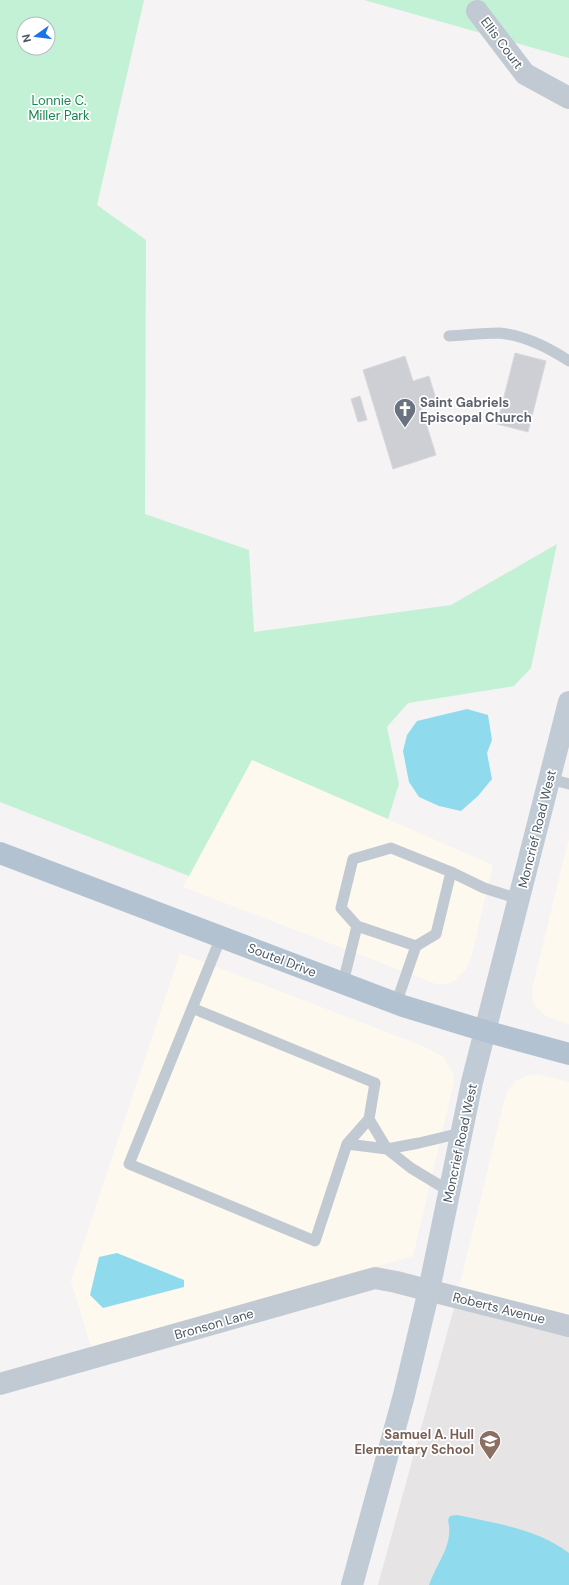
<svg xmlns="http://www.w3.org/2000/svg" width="569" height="1585" font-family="'DM Sans',sans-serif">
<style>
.commercial{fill:#fdf9ef}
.education{fill:#e6e4e5}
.green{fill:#c3f1d5;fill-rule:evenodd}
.water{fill:#90daee}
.building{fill:#cdcfd5;stroke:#d7d9de}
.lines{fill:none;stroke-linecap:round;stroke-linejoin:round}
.service{stroke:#c1cad2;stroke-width:11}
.minor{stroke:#c1cad2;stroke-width:22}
.secondary{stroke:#c1cbd6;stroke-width:22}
.primary{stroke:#b3c2d1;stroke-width:22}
.labels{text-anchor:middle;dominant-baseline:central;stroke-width:3.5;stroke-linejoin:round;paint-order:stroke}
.street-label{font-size:13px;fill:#4a5661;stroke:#fff}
.park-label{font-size:13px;fill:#17864f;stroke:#fff}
.worship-label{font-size:13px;font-weight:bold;fill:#5b616d;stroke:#fff;text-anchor:start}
.education-label{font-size:13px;font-weight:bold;fill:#785e54;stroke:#fff;text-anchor:end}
</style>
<rect width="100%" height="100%" fill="#f5f3f3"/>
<path class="commercial" d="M252,760L493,865L471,958L466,969L455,980L448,984H436L183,887Z
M569,838V1024L546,1016L538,1009L533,1001L532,989Z
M180,953L423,1046L444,1057L453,1074L454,1082L413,1256L91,1347L71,1281Z
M537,1074L569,1082V1337L454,1308L506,1094L515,1081L526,1076Z"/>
<path class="education" d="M454,1308L569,1337V1585H378Z"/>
<path class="green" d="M0,0H144L97,205L146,240L145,514L249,550L254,632L451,605L557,544L531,668L514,686L408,703L387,727L399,784L388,819L252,760L189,876L0,802ZM24,24H48V48H24Z
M364,0H569V58Z"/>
<path class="water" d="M467,709L488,715L492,740L487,753L492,779L478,796L461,811L439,806L419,797L409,782L403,751L407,735L417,721Z
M117,1253L184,1280V1287L103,1308L90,1295L99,1257Z
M457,1515C495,1523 538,1529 569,1553V1585H429C437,1562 454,1545 448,1520L450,1516Z"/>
<path class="building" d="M515,353L546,361L528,432L497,424Z
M405,356L413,381L429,376L436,399L420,404L436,455L393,469L363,370Z
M360,396L367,420L358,422L351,399Z"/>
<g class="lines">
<path class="service" d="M449,336C466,335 483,333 499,333C523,335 549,348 569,361
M550,779L569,784
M357,926L341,908L353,859L391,848L451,872
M221,937L129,1164L315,1241L347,1144L387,1149L419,1143L461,1133
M416,946L436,934L451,872L484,888L519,899
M343,983L357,926L416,946L396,1004
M192,1008L375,1083L369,1119L387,1149L411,1168L449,1191
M347,1144L369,1119"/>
<path class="minor" d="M477,11L525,74L569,98
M0,1384L375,1278L396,1282L569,1326"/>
<path class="secondary" d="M352,1585L404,1395L429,1290L472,1082L569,702"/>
<path class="primary" d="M0,853L403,1006L485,1031L569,1054"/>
</g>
<defs>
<g id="church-pin" transform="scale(1.15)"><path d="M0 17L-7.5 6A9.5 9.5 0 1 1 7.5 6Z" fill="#6b7280" stroke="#fff"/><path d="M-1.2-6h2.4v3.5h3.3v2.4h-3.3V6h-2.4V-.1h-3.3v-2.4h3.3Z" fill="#fff"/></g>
<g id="school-pin" transform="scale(1.15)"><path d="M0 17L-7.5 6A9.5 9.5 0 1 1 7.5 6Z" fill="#8d6e63" stroke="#fff"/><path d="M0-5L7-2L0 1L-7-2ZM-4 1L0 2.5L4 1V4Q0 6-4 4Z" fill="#fff"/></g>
</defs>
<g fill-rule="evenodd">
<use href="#church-pin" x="405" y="409"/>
<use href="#school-pin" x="490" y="1441"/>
</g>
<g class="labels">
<g class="street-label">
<text transform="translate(502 43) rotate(53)">Ellis Court</text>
<text transform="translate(537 829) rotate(-76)">Moncrief Road West</text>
<text transform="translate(282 960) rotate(21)">Soutel Drive</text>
<text transform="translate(460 1143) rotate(-78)">Moncrief Road West</text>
<text transform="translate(499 1308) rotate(14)">Roberts Avenue</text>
<text transform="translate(214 1324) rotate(-16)">Bronson Lane</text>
</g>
<g class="park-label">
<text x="59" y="100">Lonnie C.<tspan x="59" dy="15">Miller Park</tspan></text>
</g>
<g class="worship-label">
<text x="420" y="402">Saint Gabriels<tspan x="420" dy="15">Episcopal Church</tspan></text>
</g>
<g class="education-label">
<text x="474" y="1434">Samuel A. Hull<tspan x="474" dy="15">Elementary School</tspan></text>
</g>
</g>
<g transform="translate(36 36) rotate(256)"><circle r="19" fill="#ffffff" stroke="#b7bbc0"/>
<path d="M0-3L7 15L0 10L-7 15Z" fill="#1a73e8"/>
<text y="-6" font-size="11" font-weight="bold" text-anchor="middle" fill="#4a5661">N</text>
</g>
</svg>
